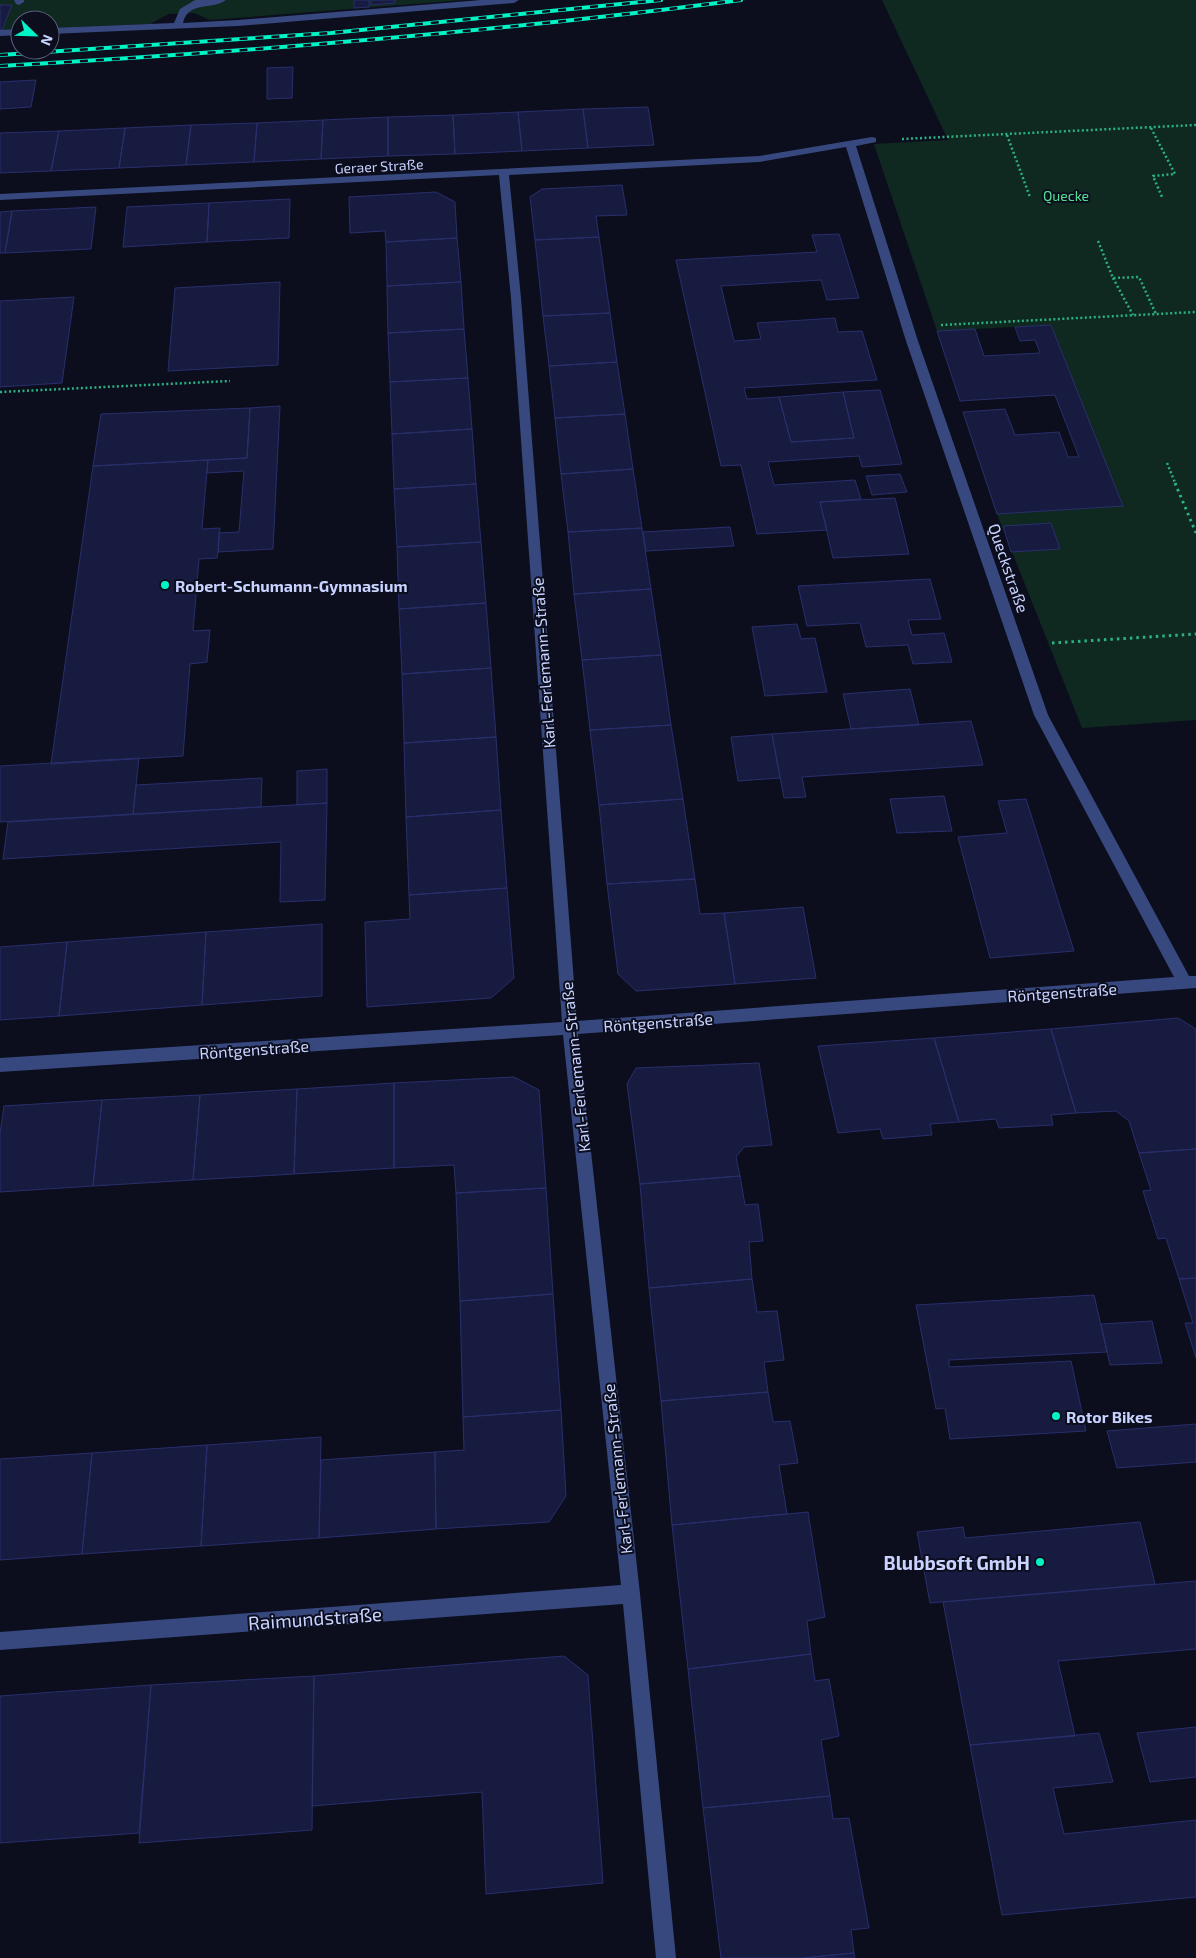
<svg xmlns="http://www.w3.org/2000/svg" width="1196" height="1958" font-family="'Exo 2',sans-serif">
<style>
.green{fill:#0f2820}
.building{fill:#171b40;stroke:#292f6c}
.lines{fill:none;stroke-linecap:round;stroke-linejoin:round}
.path-far1{stroke:#2bb182;stroke-width:2.5;stroke-dasharray:2 2.5;stroke-linecap:butt}
.path{stroke:#2bb182;stroke-width:3;stroke-dasharray:2.5 4;stroke-linecap:butt}
.minor{fill:#36487e;fill-rule:evenodd}
.rail-casing{stroke:#00f4c5;stroke-width:4}
.rail{stroke:#0c0e1e;stroke-width:2.5;stroke-dasharray:8;stroke-linecap:butt}
.poi-dot{fill:#00f4c5;stroke:#0c0e1e;stroke-width:2}
.labels{text-anchor:middle;dominant-baseline:central;stroke-width:4;stroke-linejoin:round;paint-order:stroke}
.far-street-label{font-size:14px;fill:#c9d3ff;stroke:#0c0e1e}
.far-park-label{font-size:14px;fill:#54e094;stroke:#0c0e1e}
.street-label{font-size:16px;fill:#c9d3ff;stroke:#0c0e1e}
.poi-label{font-size:16px;font-weight:bold;fill:#c9d3ff;stroke:#0c0e1e;text-anchor:start}
.near-poi-label{font-size:19px;font-weight:bold;fill:#c9d3ff;stroke:#0c0e1e;text-anchor:end}
.near-street-label{font-size:19px;fill:#c9d3ff;stroke:#0c0e1e}
</style>
<rect width="100%" height="100%" fill="#0c0e1e"/>
<path class="green" d="M0,0H465L210,20L194,13L169,14L150,24L50,28V20H20V30H0Z
M882,0H1196V720L1082,728L997,514L1122,506L1051,325L937,331L874,144L948,140Z"/>
<path class="building" d="M354,0H369V7L354,8Z
M371,0H395V3L371,5Z
M0,5H12L2,30H0Z
M293,67L292,98L267,99V68Z
M36,80L31,107L0,109V82Z
M648,107L654,145L588,148L583,109Z
M583,109L588,148L522,151L518,112Z
M518,112L522,151L455,154L453,115Z
M453,115L455,154L388,156V117Z
M388,117V156L321,159L323,120Z
M323,120L321,159L254,162L257,123Z
M257,123L254,162L186,165L191,125Z
M191,125L186,165L119,168L125,128Z
M125,128L119,168L51,171L59,131Z
M59,131L51,171L0,173V133Z
M622,185L627,215L596,216L599,237L535,240L530,197L542,189Z
M436,192L455,202L457,238L386,242L385,231L350,233L349,197Z
M290,199L289,238L207,242L209,203Z
M209,203L207,242L123,247L127,207Z
M96,207L91,249L5,253L12,211Z
M12,211L5,253H0V212Z
M839,234L859,298L827,300L821,280L721,286L734,341L761,339L757,323L835,318L838,332L862,331L877,380L744,388L747,399L779,397L791,442L854,438L843,392L880,390L902,464L862,467L859,456L768,462L774,485L855,480L861,499L820,502L827,530L757,534L741,465L721,466L676,260L817,252L812,235Z
M599,237L610,313L543,316L535,240Z
M457,238L461,282L387,286L386,242Z
M280,282L278,365L168,371L175,288Z
M461,282L464,329L388,333L387,286Z
M74,297L62,383L0,387V301Z
M610,313L617,362L549,366L543,316Z
M1051,325L1123,506L997,514L963,412L1005,409L1015,435L1059,432L1068,457H1079L1055,395L960,401L937,331L975,329L984,356L1040,353L1035,340L1020,341L1015,327Z
M464,329L468,378L390,382L388,333Z
M617,362L625,414L555,418L549,366Z
M468,378L472,429L392,434L390,382Z
M843,392L854,438L791,442L779,397Z
M280,406L273,549L218,552L219,533L239,532L244,471L207,473L208,460L247,458L250,408Z
M250,408L247,458L93,466L101,414Z
M625,414L633,469L561,474L555,418Z
M472,429L476,484L394,489L392,434Z
M208,460L202,529L220,528L218,552L217,558L199,559L193,631L210,630L207,662L190,664L183,756L51,764L93,466Z
M633,469L642,528L568,532L561,474Z
M900,474L907,492L872,495L866,476Z
M476,484L481,542L397,547L394,489Z
M895,498L909,554L833,558L820,502Z
M1051,523L1060,549L1011,552L1003,526Z
M730,527L734,546L646,551L643,532Z
M642,528L651,589L574,594L568,532Z
M481,542L486,603L399,609L397,547Z
M930,579L941,619L908,620L912,635L944,633L952,662L913,664L908,645L866,647L860,623L807,626L798,586Z
M651,589L661,655L582,660L574,594Z
M486,603L491,668L402,674L399,609Z
M797,624L801,639L815,638L827,692L765,696L752,627Z
M661,655L671,725L590,730L582,660Z
M491,668L496,737L404,743L402,674Z
M910,689L919,725L851,729L843,694Z
M971,721L983,765L802,777L806,797L784,798L772,734Z
M671,725L683,799L599,805L590,730Z
M772,734L780,778L738,781L731,737Z
M496,737L501,810L406,817L404,743Z
M139,758L133,814L0,822V766Z
M327,769V803L297,805V771Z
M262,778L261,807L133,814L136,785Z
M944,796L952,831L897,833L890,799Z
M683,799L695,879L607,884L599,805Z
M1026,799L1074,951L990,958L958,837L1007,833L998,801Z
M327,803L325,900L280,902L281,842L3,859L8,822Z
M501,810L507,888L409,895L406,817Z
M695,879L700,914L724,913L735,984L636,991L618,974L607,884Z
M507,888L514,978L491,998L367,1007L365,922L410,919L409,895Z
M803,907L816,978L735,984L724,913Z
M322,924V996L202,1005L206,932Z
M206,932L202,1005L59,1016L67,942Z
M67,942L59,1016L0,1020V947Z
M1178,1018L1196,1029V1149L1139,1153L1129,1121L1116,1111L1076,1113L1051,1029Z
M1051,1029L1076,1113L1051,1115L1053,1125L999,1128L996,1119L959,1122L934,1038Z
M934,1038L959,1122L930,1124L932,1135L883,1139L880,1129L838,1133L818,1046Z
M759,1063L772,1145L744,1147L736,1157L740,1176L640,1184L627,1084L636,1068Z
M514,1077L539,1090L546,1188L456,1193L454,1165L394,1168V1083Z
M394,1083V1168L294,1174L297,1089Z
M297,1089L294,1174L193,1180L200,1095Z
M200,1095L193,1180L93,1186L102,1100Z
M102,1100L93,1186L0,1192V1133L4,1106Z
M1196,1149V1278L1179,1279L1166,1238L1158,1239L1143,1191L1151,1190L1139,1153Z
M740,1176L745,1205L758,1204L763,1241L749,1242L752,1279L649,1288L640,1184Z
M546,1188L553,1294L460,1301L456,1193Z
M1196,1278V1358L1185,1323H1193L1179,1279Z
M752,1279L757,1312L777,1311L784,1360L764,1362L768,1392L661,1401L649,1288Z
M553,1294L561,1410L463,1417L460,1301Z
M1094,1295L1107,1352L949,1360V1367L1071,1361L1086,1431L950,1439L945,1408L936,1409L916,1305Z
M1152,1321L1162,1363L1110,1365L1101,1324Z
M768,1392L773,1422L790,1421L798,1463L779,1465L787,1514L672,1525L661,1401Z
M561,1410L566,1496L549,1522L436,1529L435,1452L464,1450L463,1417Z
M1196,1424V1462L1117,1468L1107,1431Z
M321,1437L319,1538L201,1546L207,1445Z
M207,1445L201,1546L82,1554L92,1453Z
M435,1452L436,1529L319,1538L321,1460Z
M92,1453L82,1554L0,1560V1459Z
M808,1512L825,1617L807,1621L811,1654L688,1669L672,1525Z
M1140,1522L1155,1584L930,1603L917,1532L963,1527L965,1538Z
M1196,1581V1649L1058,1661L1075,1736L970,1745L943,1602Z
M811,1654L815,1681L829,1679L839,1736L821,1740L830,1796L703,1808L688,1669Z
M564,1656L588,1675L603,1883L486,1894L482,1792L312,1806L314,1676Z
M314,1676L312,1830L139,1843L151,1685Z
M151,1685L139,1833L0,1843V1696Z
M1196,1727V1777L1150,1782L1137,1733Z
M1099,1733L1113,1782L1053,1788L1064,1834L1196,1820V1897L1002,1915L970,1745Z
M830,1796L833,1819L849,1818L869,1928L851,1930L854,1953L803,1958H721L703,1808Z
M854,1953L855,1958H803Z"/>
<g class="lines">
<path class="path-far1" d="M1151,128L1175,174L1153,176L1162,197
M1007,135L1030,197
M902,139L1196,125
M1098,241L1113,278L1139,277L1156,314
M1113,278L1133,315
M941,325L1196,312
M0,392L230,381
M1167,463L1176,485"/>
<path class="path" d="M1175,483L1196,533
M1052,643L1196,634"/>
<path class="minor" d="M14,0H24V2L19,5L16,4Z
M195,0H226C211,11 189,0 183,23L238,20L481,0H519L514,3L238,26L50,34V28L174,23L180,9Z
M20,29V35L0,36V30Z
M872,137L876,138V142L856,146L918,341L1048,715L1189,976H1196V988L578,1034L640,1594L676,1958H656L623,1604L0,1650V1632L621,1585L563,1035L0,1072V1058L562,1022L511,298L499,175L0,200V194L759,156ZM846,147L906,341L1034,715L1174,977L577,1021L521,298L509,175L759,162Z"/>
<g class="rail-casing">
<path id="rail" d="M0,55L331,33L661,0
M0,66C248,52 495,32 741,0"/>
</g>
<use href="#rail" class="rail"/>
</g>
<g class="poi-dot">
<circle cx="165" cy="585" r="5"/>
<circle cx="1056" cy="1416" r="5"/>
<circle cx="1040" cy="1562" r="5"/>
</g>
<g class="labels">
<g class="far-street-label">
<text transform="translate(379 166) rotate(-3)">Geraer Straße</text>
</g>
<g class="far-park-label">
<text x="1066" y="195">Quecke</text>
</g>
<g class="street-label">
<text transform="translate(1009 568) rotate(71)">Queckstraße</text>
<text transform="translate(543 663) rotate(-94)">Karl-Ferlemann-Straße</text>
<text transform="translate(1062 992) rotate(-4)">Röntgenstraße</text>
<text transform="translate(658 1022) rotate(-4)">Röntgenstraße</text>
<text transform="translate(254 1049) rotate(-4)">Röntgenstraße</text>
<text transform="translate(575 1067) rotate(-96)">Karl-Ferlemann-Straße</text>
<text transform="translate(617 1469) rotate(-96)">Karl-Ferlemann-Straße</text>
</g>
<g class="poi-label">
<text x="175" y="585">Robert-Schumann-Gymnasium</text>
<text x="1066" y="1416">Rotor Bikes</text>
</g>
<g class="near-poi-label">
<text x="1030" y="1562">Blubbsoft GmbH</text>
</g>
<g class="near-street-label">
<text transform="translate(315 1618) rotate(-4)">Raimundstraße</text>
</g>
</g>
<g transform="translate(35 35) rotate(113)"><circle r="24" fill="#0c0e1e" stroke="#585d78"/>
<path d="M0-4L9 19L0 12L-9 19Z" fill="#00f4c5"/>
<text y="-8" font-size="14" font-weight="bold" text-anchor="middle" fill="#c9d3ff">N</text>
</g>
</svg>
